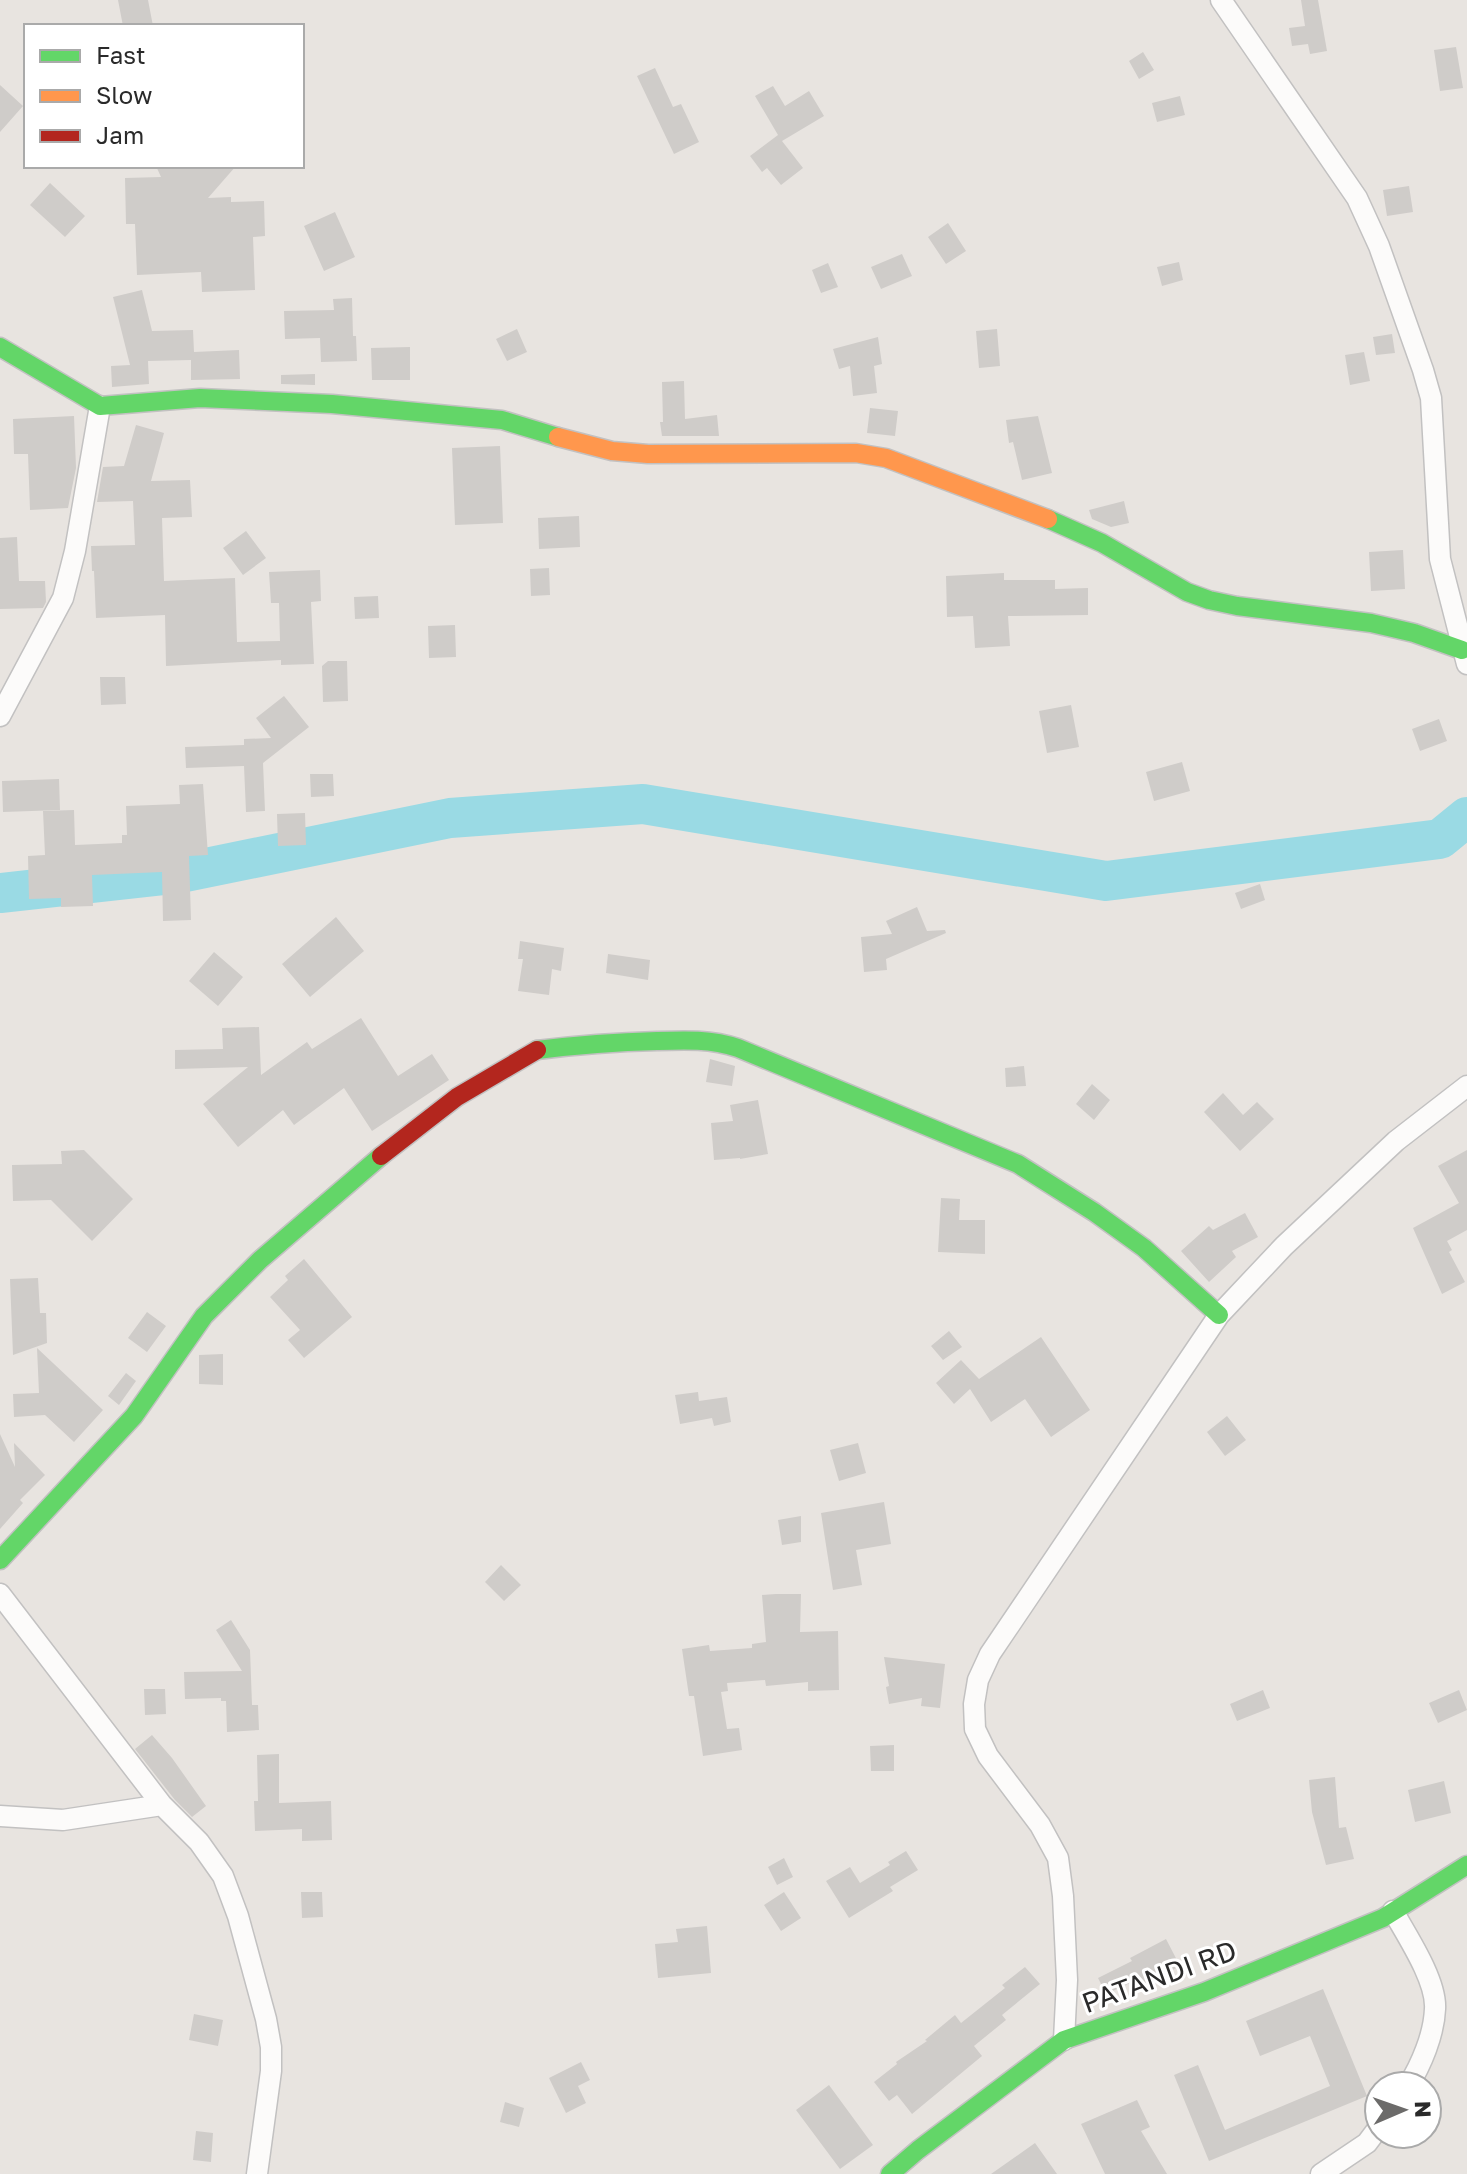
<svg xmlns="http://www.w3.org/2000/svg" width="1467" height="2174" font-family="'Golos Text',sans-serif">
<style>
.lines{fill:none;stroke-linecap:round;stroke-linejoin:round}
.river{stroke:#9adae4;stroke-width:40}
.building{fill:#cfccc9}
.street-casing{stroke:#c2c1c1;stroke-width:23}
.fast-casing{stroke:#c2c1c1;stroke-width:21}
.slow-casing{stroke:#c2c1c1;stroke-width:21}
.jam-casing{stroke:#c2c1c1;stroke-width:21}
.street{stroke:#fcfbfa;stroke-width:20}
.fast{stroke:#63d668;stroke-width:18}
.slow{stroke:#ff974d;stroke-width:18}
.jam{stroke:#b3261e;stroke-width:18}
.labels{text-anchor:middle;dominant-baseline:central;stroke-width:6;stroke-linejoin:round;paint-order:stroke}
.street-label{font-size:28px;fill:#2a2a2a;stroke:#fff}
</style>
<rect width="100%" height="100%" fill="#e8e4e0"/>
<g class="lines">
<path class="river" d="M0,893L181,873L450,818L643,804L1106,881L1440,839L1467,817"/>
</g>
<path class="building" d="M118,0H148L153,26H123Z
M1301,0H1318L1327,51L1310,54L1308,44L1292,46L1289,28L1305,26Z
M1456,47L1463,88L1440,91L1434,50Z
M1143,52L1154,70L1139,79L1129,61Z
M655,68L673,107L681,104L699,142L674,154L637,76Z
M0,85L23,106L0,132Z
M773,86L785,106L809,91L824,116L782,141L803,168L781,185L767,168L762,172L750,156L778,135L755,96Z
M1180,96L1185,115L1157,122L1152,103Z
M156,166H236L208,198L231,197V202L264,201L265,236L253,237L255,290L202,292L201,272L137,275L135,224H126L125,178L161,177Z
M50,183L85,216L65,237L30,205Z
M1409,186L1413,212L1387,216L1383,190Z
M335,212L355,257L324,271L304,226Z
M948,223L966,251L946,264L928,237Z
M902,254L912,276L881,289L871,267Z
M1179,262L1183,280L1162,286L1157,267Z
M828,263L838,287L821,293L812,270Z
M142,290L152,331L193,330L194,352L239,350L240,379L191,380V360L148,361L149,384L112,387L111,366L130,365L113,297Z
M352,298L353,336H356L357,361L321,362L320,338L285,339L284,311L334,310L333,299Z
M517,329L527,352L507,361L496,339Z
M997,329L1000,366L979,368L976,331Z
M1392,334L1395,353L1376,355L1373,337Z
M878,337L882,364L874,366L877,393L853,396L850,366L839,369L833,349Z
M410,347V380H372L371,348Z
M1364,352L1370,381L1350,385L1345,355Z
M315,374V385L281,384V375Z
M684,381L685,419L717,415L719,436H662L660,422H663L662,382Z
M870,408L898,411L895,436L867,433Z
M74,416L76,468L68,508L30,510L28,454H14L13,419Z
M1038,416L1052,473L1022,480L1013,442L1009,443L1006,420Z
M136,425L164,433L151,481L190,480L192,517L162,518L164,581L235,578L237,642L280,641L279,603H271L269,572L320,570L321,601L311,602L314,664L281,665V660L166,666L165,615L96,618L94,571H92L91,546L135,545L133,501L97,502L103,467L124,466Z
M500,446L503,523L455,525L452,448Z
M1124,501L1129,523L1111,527L1092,519L1089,510Z
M579,516L580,547L539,549L538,518Z
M246,531L266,558L243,575L223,548Z
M17,537L19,581H45L46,602L43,608L0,609V538Z
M1403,550L1405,589L1371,591L1369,552Z
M549,568L550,595L531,596L530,569Z
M1004,573V580H1055V589L1088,588V615L1008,616L1010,646L975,648L973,616L947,617L946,576Z
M378,596L379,618L355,619L354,597Z
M455,625L456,657L429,658L428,626Z
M328,661H347L348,701L323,702L322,666Z
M100,677H125L126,704L101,705Z
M284,696L309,727L263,763L265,811L246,812L244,766L186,768L185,747L244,745V739L271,738L256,718Z
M1071,705L1079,747L1047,753L1039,711Z
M1439,719L1447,741L1420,751L1412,729Z
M1182,762L1190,791L1154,801L1146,772Z
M310,774H333L334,796L311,797Z
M59,779L60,810L3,812L2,781Z
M203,784L208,855L189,856L191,920L163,921L162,872L92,875L93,906L61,907V898L29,899L28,856L45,855L43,811L74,810L75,845L122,843V835H127L126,806L180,804L179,785Z
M305,813L306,845L278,846L277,814Z
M1260,884L1265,900L1241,909L1235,893Z
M917,907L927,931L945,930L946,933L886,959L887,970L864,972L861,937L892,934L886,921Z
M336,917L364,951L310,997L282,964Z
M520,941L564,948L561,971L552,969L549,995L518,991L523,959H518Z
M214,952L243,977L218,1006L189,981Z
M608,954L650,960L648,980L606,973Z
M361,1018L398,1076L432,1054L449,1080L372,1131L344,1088L294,1125L283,1110L238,1147L203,1104L248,1067L175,1069V1050L223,1049L222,1028L259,1027L261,1075L307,1042L312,1049Z
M710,1059L735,1066L732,1086L706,1082Z
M1024,1066L1026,1086L1006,1087L1005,1068Z
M1092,1084L1110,1100L1094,1120L1076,1104Z
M1223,1093L1243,1115L1257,1102L1274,1119L1240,1151L1204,1112Z
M758,1100L768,1154L740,1159V1158L714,1160L711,1123L733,1121L730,1105Z
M84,1150L133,1199L92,1241L51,1200L13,1201L12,1165L62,1164L61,1151Z
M1467,1150V1230L1447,1241L1452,1250L1449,1252L1465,1282L1442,1294L1413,1228L1459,1203L1438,1166Z
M941,1198L960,1199L959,1220H985V1254L938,1252Z
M1245,1213L1258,1237L1232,1251L1236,1257L1209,1282L1181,1251L1209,1226L1213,1230Z
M304,1259L352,1317L304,1358L288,1340L300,1330L270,1297L288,1280L285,1276Z
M38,1278L40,1313H46L47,1343L13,1355L10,1279Z
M147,1312L166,1326L147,1352L128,1338Z
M949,1331L962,1347L943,1360L931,1346Z
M1041,1337L1090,1410L1051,1437L1025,1399L991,1422L970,1389L954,1404L936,1383L961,1360L979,1379Z
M37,1348L103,1410L74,1442L45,1415L14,1417L13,1394L39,1393Z
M223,1354V1385L199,1384V1355Z
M126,1373L136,1381L119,1405L108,1396Z
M698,1392L699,1401L727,1397L731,1422L714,1426L712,1418L680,1424L675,1395Z
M1227,1416L1246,1440L1225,1456L1207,1432Z
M0,1434L15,1467L14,1443L45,1475L20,1500L23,1503L0,1529Z
M858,1443L866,1473L839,1481L830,1450Z
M884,1502L891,1544L856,1550L862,1585L833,1590L821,1513Z
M801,1516V1542L782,1545L778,1520Z
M501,1565L521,1585L504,1601L485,1582Z
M776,1594H801L800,1632L838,1631L839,1690L808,1691V1682L766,1686L765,1680L727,1683L728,1691L721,1692L727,1729L739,1728L742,1750L703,1756L694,1696H689L682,1649L709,1645L710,1651L752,1648V1644L766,1642L762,1595Z
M231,1620L250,1650L252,1705H258L259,1730L227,1732L226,1701H221V1698L185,1699L184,1672L242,1671L216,1630Z
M884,1657L945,1664L940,1708L921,1706L922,1698L889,1704L886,1687L889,1686Z
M144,1689H165L166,1714L145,1715Z
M1263,1690L1270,1708L1237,1721L1230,1704Z
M1459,1690L1467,1710L1438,1723L1429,1703Z
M152,1735L172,1758L206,1806L192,1817L175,1800L135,1749Z
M894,1745V1771H871L870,1746Z
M279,1754V1803L331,1801L332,1840L302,1841V1829L255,1831L254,1801H258L257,1755Z
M1335,1777L1339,1828L1346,1827L1354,1859L1326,1865L1312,1812L1309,1780Z
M1444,1781L1451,1813L1415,1822L1408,1790Z
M906,1851L918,1870L890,1887L893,1891L849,1918L826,1881L850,1867L860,1883L890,1865L888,1862Z
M784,1858L793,1877L777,1885L768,1867Z
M301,1892H322L323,1917L302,1918Z
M784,1892L801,1918L781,1931L764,1905Z
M707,1926L711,1973L658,1978L655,1944L678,1942L676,1929Z
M1166,1939L1180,1966L1144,1985L1141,1978L1106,1994L1098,1978L1132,1961L1130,1958Z
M1025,1967L1040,1984L1002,2015L1006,2020L974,2046L982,2056L912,2114L897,2095L889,2101L874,2082L897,2064L896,2062L927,2041L925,2040L955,2015L961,2023L1005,1988L1002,1985Z
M1323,1989L1367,2096L1209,2161L1174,2075L1198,2065L1225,2130L1330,2086L1310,2036L1260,2056L1246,2021Z
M194,2014L223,2020L218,2046L189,2040Z
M581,2062L590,2080L578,2086L586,2103L566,2113L549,2078Z
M829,2085L873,2145L840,2169L796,2110Z
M1137,2100L1150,2127L1141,2131L1167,2174H1105L1081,2124Z
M505,2102L524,2108L519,2127L500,2122Z
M196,2131L213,2133L211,2162L193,2160Z
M1035,2143L1057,2174H991Z"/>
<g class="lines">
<g class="street-casing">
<path id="street" d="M1221,0L1357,198L1379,246L1423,370L1431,398L1440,559L1467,664
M0,716L63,598L75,551L100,406
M0,1594L162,1805L199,1842L223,1876L238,1916L266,2019L271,2047V2071L257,2174
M0,1816L63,1820L162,1805
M1393,1911C1407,1936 1437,1981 1435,2009C1434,2035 1421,2065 1408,2086
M1064,2040L1067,1980L1063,1896L1058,1858L1040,1825L988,1756L975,1729L974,1704L978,1680L990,1654L1219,1315L1284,1246L1396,1141L1467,1086
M1321,2174L1367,2143L1379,2127"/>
</g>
<g class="fast-casing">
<path id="fast" d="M0,347L100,406L200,398L332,404L502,420L558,437
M1048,519L1102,543L1187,592L1209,600L1237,606L1371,623L1414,633L1462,650
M537,1050C577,1045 617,1042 657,1041C685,1040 711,1039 738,1048L1018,1164L1094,1212L1144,1248L1219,1315
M0,1560L134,1416L204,1316L260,1260L381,1156
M890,2174L918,2150L1064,2040L1204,1992L1383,1918L1467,1865"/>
</g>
<g class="slow-casing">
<path id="slow" d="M558,437L612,451L648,454L856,453L886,458L1048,519"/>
</g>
<g class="jam-casing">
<path id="jam" d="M381,1156L457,1097L537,1050"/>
</g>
<use href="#street" class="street"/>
<use href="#fast" class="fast"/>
<use href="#slow" class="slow"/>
<use href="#jam" class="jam"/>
</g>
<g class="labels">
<g class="street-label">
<text transform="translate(1159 1976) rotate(-20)">PATANDI RD</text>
</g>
</g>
<rect x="24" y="24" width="280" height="144" fill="#ffffff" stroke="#aaaaaa" stroke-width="2"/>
<rect x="40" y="50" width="40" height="12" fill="#63d668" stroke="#aaaaaa" stroke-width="2"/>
<text x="96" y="64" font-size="24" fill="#2a2a2a">Fast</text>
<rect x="40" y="90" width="40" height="12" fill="#ff974d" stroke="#aaaaaa" stroke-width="2"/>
<text x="96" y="104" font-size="24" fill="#2a2a2a">Slow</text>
<rect x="40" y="130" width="40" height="12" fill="#b3261e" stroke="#aaaaaa" stroke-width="2"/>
<text x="96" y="144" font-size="24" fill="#2a2a2a">Jam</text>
<g transform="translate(1403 2110) rotate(88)"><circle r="38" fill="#ffffff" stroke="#aaaaaa" stroke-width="2"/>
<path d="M0-6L14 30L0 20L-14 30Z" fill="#6c6b6a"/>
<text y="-12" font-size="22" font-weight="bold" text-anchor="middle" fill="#2a2a2a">N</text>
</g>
</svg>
